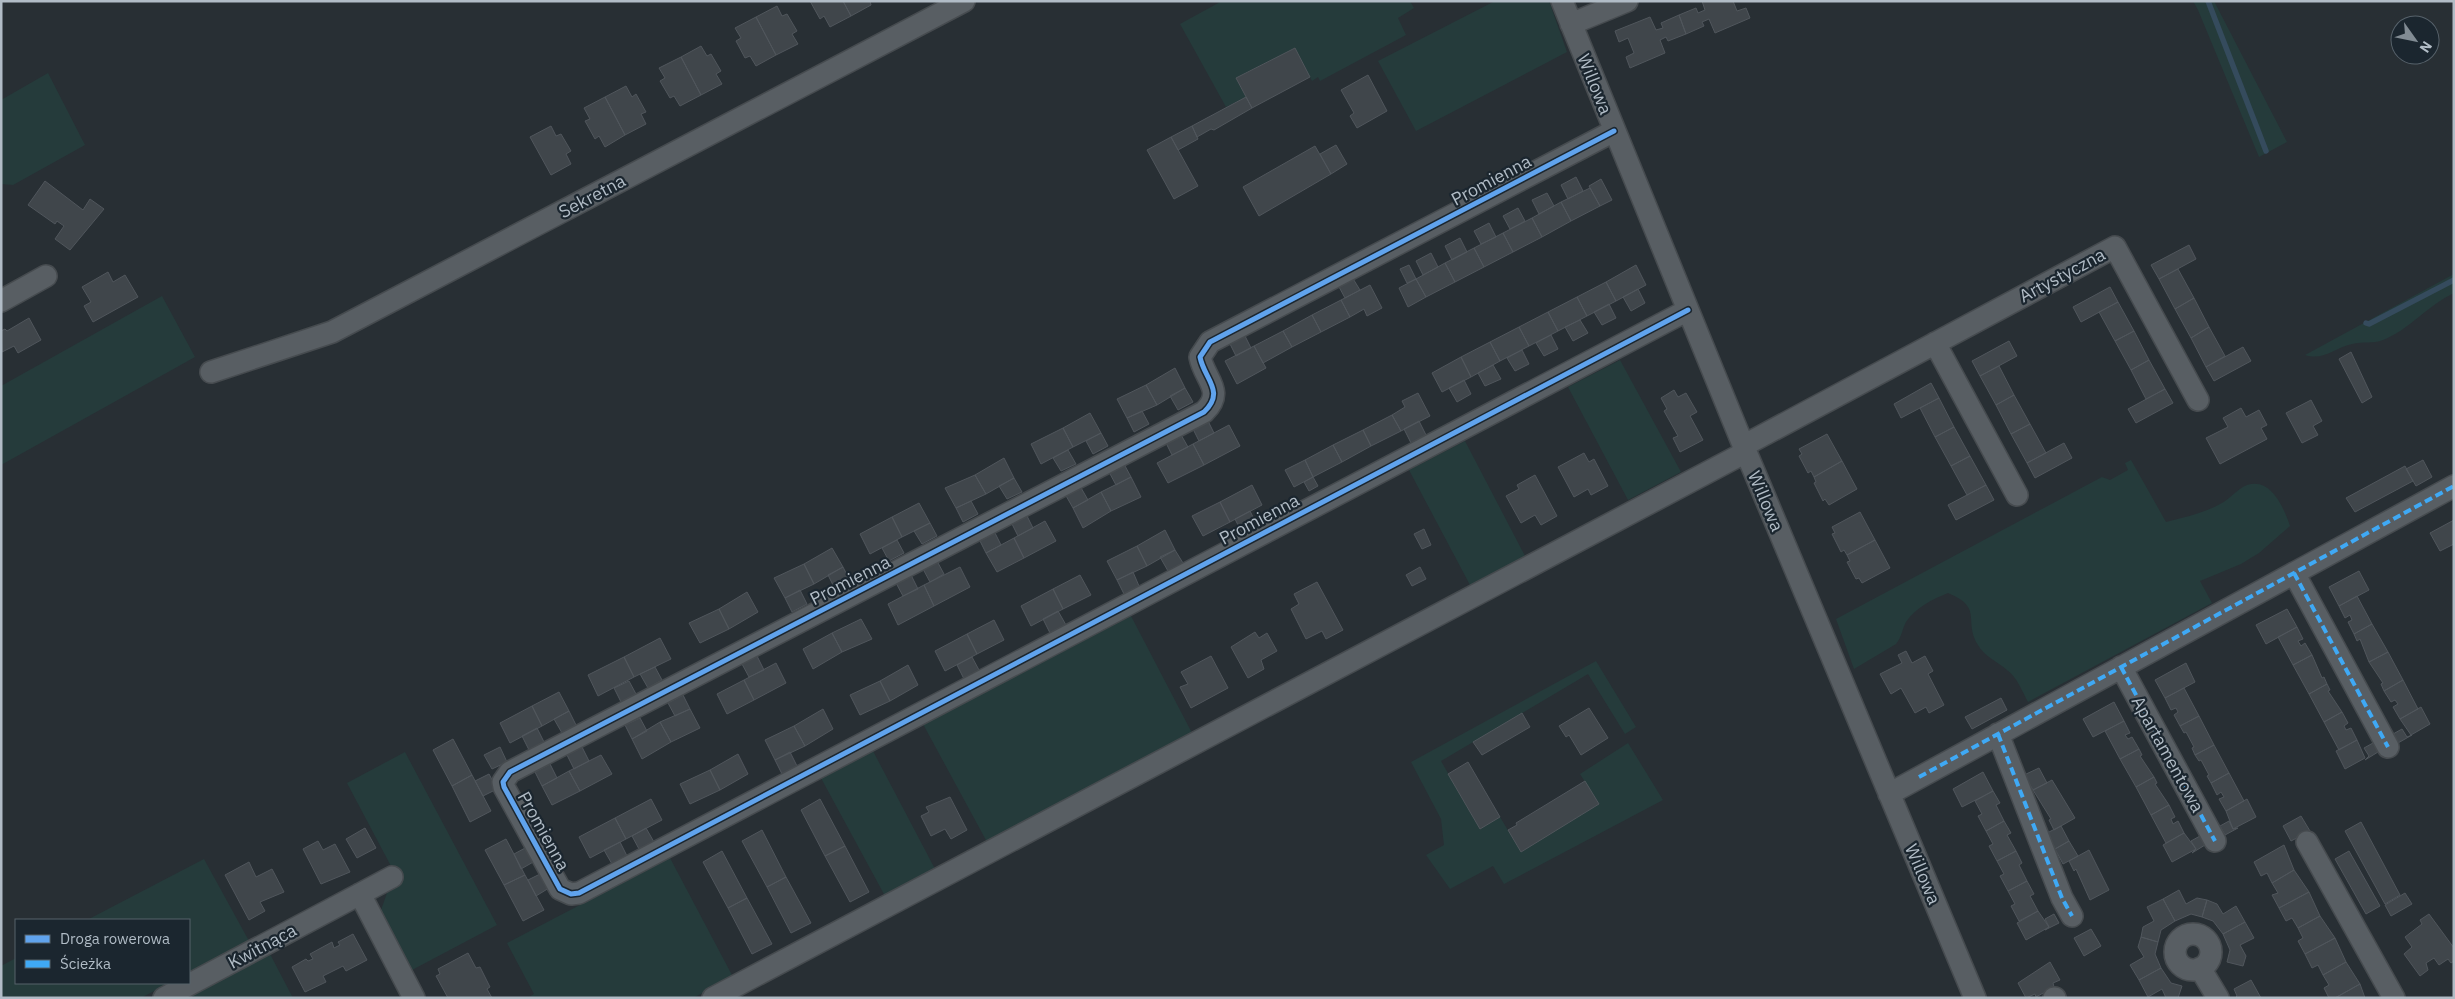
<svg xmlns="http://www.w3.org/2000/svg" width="2455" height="999" font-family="'IBM Plex Sans',sans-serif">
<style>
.green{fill:#253b3b}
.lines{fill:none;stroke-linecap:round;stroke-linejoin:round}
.stream{stroke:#354b5d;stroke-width:5.5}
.building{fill:#40464b;stroke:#50565c}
.minor-casing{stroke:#464b4f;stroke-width:24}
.minor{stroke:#585e63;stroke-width:21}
.quiet{stroke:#3fa9f5;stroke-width:4;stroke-dasharray:8 4;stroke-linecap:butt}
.cycleway-casing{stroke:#1b262f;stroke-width:8}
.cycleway{stroke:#60a3ed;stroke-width:5}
.labels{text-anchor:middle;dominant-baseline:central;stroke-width:4.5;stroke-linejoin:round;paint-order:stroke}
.street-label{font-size:18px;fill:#b1bcc6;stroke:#1b262f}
</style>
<rect width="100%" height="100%" fill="#282f34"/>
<path class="green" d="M1222,1H1410L1414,8L1398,18L1406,35L1320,81L1318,77L1312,81L1295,48L1236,78L1246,97L1226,107L1180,24Z
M1495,1H1549L1567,52L1416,131L1378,61Z
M2193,1H2214L2287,142L2259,157L2198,10Z
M48,73L85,145L13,185L1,184V100Z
M2454,274V293C2428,305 2409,330 2383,340C2373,344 2362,341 2352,344C2334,348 2324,361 2305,355Z
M162,296L195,357L1,465V386Z
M1620,360L1681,472L1628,500L1568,387Z
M1465,441L1525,556L1470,585L1409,470Z
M2131,460L2166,522C2185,517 2205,513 2222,503C2230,499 2237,489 2247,485C2271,477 2284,508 2290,526L2259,553L2241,564L2200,581L2212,603L2028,702C2022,691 2017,677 2007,670C1998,662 1984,656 1978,645C1963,620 1984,608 1948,593C1933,599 1915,608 1906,622C1902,629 1902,637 1896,644L1854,669L1836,619L2102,477L2110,480L2128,470L2125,463Z
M1131,616L1192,733L987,842L923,724Z
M1596,661L1636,727L1625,734L1588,674L1441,761L1480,829L1500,817L1521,852L1599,804L1580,774L1628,743L1663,800L1504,884L1493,866L1450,889L1426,855L1444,845L1441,819L1411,762Z
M873,751L935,869L885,896L821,778Z
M405,752L497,925L412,970L381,910L387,893L401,885L347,783Z
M670,858L733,977L693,998H527L534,994L507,943Z
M204,859L249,941L189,973V920H87Z
M270,954L293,998H188Z
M16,958V983H169L141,998H1V966Z"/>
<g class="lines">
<path class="stream" d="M2208,1L2266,151
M2366,323L2369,324L2454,280"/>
</g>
<path class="building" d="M810,1H843L851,16L830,27L824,16L820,19Z
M843,1H870L871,5L851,16Z
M1702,1H1733L1737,11L1746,8L1750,18L1715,33L1709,19L1702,22L1704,26L1686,34L1679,15L1696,8L1698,13L1705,10Z
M777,6L782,16L787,14L797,31L792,34L798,44L776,55L756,17Z
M1679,15L1686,34L1668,41L1666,37L1660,40L1665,53L1630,68L1626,57L1634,53L1628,38L1619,42L1615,31L1650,17L1656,30L1663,28L1661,23Z
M756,17L776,55L756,66L750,56L745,58L736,41L741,38L735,28Z
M701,46L707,56L711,54L721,71L716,74L722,84L701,95L681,57Z
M1295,48L1310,77L1252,108L1236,78Z
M681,57L701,95L680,106L674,96L670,98L660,81L665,78L659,68Z
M1368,75L1387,111L1357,128L1350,116L1354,113L1341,90Z
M626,86L632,97L636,94L646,112L641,114L646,124L625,135L605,97Z
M605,97L625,135L605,147L599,136L595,139L585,121L590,119L584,108Z
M1246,97L1252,108L1214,130L1211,129L1197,137L1192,126Z
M551,126L556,136L561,134L571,151L566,154L571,164L551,175L530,137Z
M1192,126L1198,139L1178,150L1171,137Z
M1171,137L1198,186L1174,199L1147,150Z
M1336,145L1347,164L1331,174L1320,154Z
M1315,146L1331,174L1259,216L1243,187Z
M1576,177L1583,191L1568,199L1561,185Z
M1601,179L1612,200L1600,206L1589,186Z
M45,181L83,210L90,199L104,209L70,250L55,239L64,226L57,221L55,224L28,205Z
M1590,188L1600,206L1571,221L1561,202Z
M1547,193L1554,206L1539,214L1532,200Z
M1561,202L1571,221L1542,237L1532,218Z
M1518,208L1525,221L1510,229L1503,216Z
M1532,218L1542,237L1513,252L1503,233Z
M1489,223L1496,237L1481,244L1474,231Z
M1503,233L1513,252L1484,267L1474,248Z
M1460,238L1467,252L1452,260L1445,246Z
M2189,245L2196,259L2159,279L2151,265Z
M1474,248L1484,267L1455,282L1445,263Z
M1431,253L1438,267L1423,275L1416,261Z
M1445,263L1455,282L1426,297L1416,279Z
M1409,265L1416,279L1407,283L1400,269Z
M1636,265L1646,285L1616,301L1606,282Z
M2178,269L2194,298L2175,309L2159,279Z
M108,272L113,282L125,275L138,297L93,322L84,306L91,302L82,287Z
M1352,277L1360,290L1345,298L1338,285Z
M1416,279L1426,297L1408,307L1399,288Z
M1606,282L1616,301L1587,316L1577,297Z
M1370,285L1382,308L1367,316L1364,309L1350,317L1341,300Z
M2110,287L2118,302L2081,322L2073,307Z
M1638,289L1645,303L1631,311L1623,297Z
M1577,297L1587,316L1558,331L1548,312Z
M2194,298L2209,327L2191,338L2175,309Z
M1341,300L1350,317L1321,332L1312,315Z
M2118,302L2134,331L2115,341L2099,312Z
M1609,304L1616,318L1602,325L1594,312Z
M1548,312L1558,331L1529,346L1519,327Z
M1312,315L1321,332L1292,347L1283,331Z
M29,318L41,340L18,353L14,346L2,352L1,331L5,329L7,331Z
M1580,320L1588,333L1573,341L1565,327Z
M1519,327L1529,346L1500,361L1490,342Z
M2209,327L2225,356L2206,367L2191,338Z
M1283,331L1292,347L1263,363L1254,346Z
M2134,331L2149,360L2131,370L2115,341Z
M1244,334L1251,348L1236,356L1229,342Z
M1551,335L1558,349L1544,356L1536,343Z
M2009,341L2017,356L1980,376L1972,361Z
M1490,342L1500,361L1471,377L1461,357Z
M1254,346L1266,368L1237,384L1225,361Z
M2243,347L2251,361L2214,381L2206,367Z
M1522,350L1529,364L1515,371L1507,358Z
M2351,352L2372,397L2362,403L2339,359Z
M1461,357L1471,377L1442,392L1432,373Z
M2149,360L2165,389L2146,399L2131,370Z
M1493,365L1501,379L1485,386L1478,373Z
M1999,366L2014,395L1996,405L1980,376Z
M1175,368L1185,388L1157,405L1146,385Z
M1464,380L1471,394L1457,402L1449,388Z
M1931,383L1939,398L1901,418L1894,404Z
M1146,385L1157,405L1127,418L1117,399Z
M1185,388L1193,402L1178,410L1170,396Z
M2165,389L2173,403L2136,423L2128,409Z
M1674,390L1678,397L1686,393L1697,412L1690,416L1703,440L1680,452L1673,438L1678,436L1664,411L1667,409L1661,398Z
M1418,393L1430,416L1401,431L1392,415L1405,407L1402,401Z
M2014,395L2030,424L2011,434L1996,405Z
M1939,398L1954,427L1935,437L1920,408Z
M2311,400L2322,421L2313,426L2318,435L2302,443L2286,413Z
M2241,408L2246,417L2259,410L2267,425L2261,428L2267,439L2220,464L2206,438L2228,427L2223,418Z
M1142,411L1149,424L1134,432L1127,418Z
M1090,413L1101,433L1073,447L1063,428Z
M1392,415L1401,431L1371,446L1363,430Z
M1207,419L1214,433L1199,441L1192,427Z
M1419,421L1426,435L1411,443L1404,429Z
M2030,424L2046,453L2027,463L2011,434Z
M1229,425L1240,446L1204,465L1193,444Z
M1954,427L1970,456L1951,466L1935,437Z
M1063,428L1073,447L1041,464L1031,444Z
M1363,430L1371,446L1342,462L1333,445Z
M1101,433L1108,446L1093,454L1086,441Z
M1180,433L1188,447L1172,455L1165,441Z
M1827,434L1842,461L1814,477L1811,471L1808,473L1799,456L1802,454L1799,449Z
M2064,443L2072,458L2035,478L2027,463Z
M1193,444L1204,465L1168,483L1157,463Z
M1333,445L1342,462L1313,477L1305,460Z
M1068,450L1076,464L1061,471L1053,458Z
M1584,453L1589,462L1594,459L1608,486L1591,495L1588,489L1574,497L1558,467Z
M1970,456L1986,485L1967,495L1951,466Z
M1004,458L1014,478L986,494L975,475Z
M1305,460L1313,477L1294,487L1285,470Z
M2423,460L2432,477L2416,486L2406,469Z
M1842,461L1857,489L1829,505L1825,499L1823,501L1814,483L1816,482L1814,477Z
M1124,464L1131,477L1116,485L1109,472Z
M2405,466L2413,481L2355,512L2346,498Z
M975,475L986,494L956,508L945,488Z
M1535,475L1557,516L1541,525L1535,515L1521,523L1506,496L1519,489L1517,485Z
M1131,477L1141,497L1111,511L1101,492Z
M1313,477L1318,486L1309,491L1304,482Z
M1014,478L1022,492L1007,499L999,486Z
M1252,485L1262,505L1230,522L1220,502Z
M1986,485L1994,500L1956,520L1948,505Z
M1080,486L1088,500L1073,508L1065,494Z
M1101,492L1111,511L1083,528L1073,508Z
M971,501L978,514L963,522L956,508Z
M1220,502L1230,522L1203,536L1192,516Z
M919,503L930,523L902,537L892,517Z
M1250,511L1257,525L1242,533L1235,519Z
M1860,512L1875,540L1847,555L1844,550L1841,552L1832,534L1835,533L1832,527Z
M1026,514L1033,528L1018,536L1011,522Z
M892,517L902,537L870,554L860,534Z
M2454,520V544L2440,551L2430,533Z
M1045,521L1056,541L1024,558L1014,538Z
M930,523L937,536L922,544L914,531Z
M1424,529L1431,545L1422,549L1414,534Z
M1165,530L1175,550L1147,566L1137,546Z
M994,531L1001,545L986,553L979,539Z
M1014,538L1024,558L997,572L986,553Z
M897,540L904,553L889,561L882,548Z
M1875,540L1890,568L1862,583L1859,578L1856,579L1847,562L1850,561L1847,555Z
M1137,546L1147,566L1117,580L1107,561Z
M832,548L843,567L814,584L804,564Z
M1175,550L1183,563L1168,571L1160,557Z
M937,561L944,574L930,582L923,569Z
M804,564L814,584L785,598L774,578Z
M843,567L850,581L835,589L828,575Z
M960,567L970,587L934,606L924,585Z
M1420,567L1426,579L1412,586L1406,575Z
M2359,571L2369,590L2339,606L2329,587Z
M1133,572L1139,586L1124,594L1117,580Z
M911,575L918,589L903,596L896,583Z
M1080,575L1091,595L1063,609L1053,589Z
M1317,582L1343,630L1326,639L1322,631L1306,639L1291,609L1299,604L1294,594Z
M924,585L934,606L898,625L888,604Z
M1053,589L1063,609L1031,626L1021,606Z
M800,590L807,604L792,612L785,598Z
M747,592L758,612L729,629L719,609Z
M2357,596L2372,624L2354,634L2348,622L2352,620L2350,615L2345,618L2339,606Z
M719,609L729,629L700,643L689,623Z
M2287,609L2297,627L2266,644L2256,625Z
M1058,611L1066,625L1050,633L1043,619Z
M861,619L872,639L842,652L832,633Z
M994,620L1004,640L977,654L967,634Z
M2372,624L2388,652L2369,662L2360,639L2357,641L2354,634Z
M2297,627L2303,639L2298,641L2301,646L2305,643L2312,655L2293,665L2278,637Z
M1255,632L1259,638L1267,633L1277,651L1261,660L1264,669L1248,678L1231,647Z
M832,633L842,652L813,669L803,649Z
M967,634L977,654L945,671L935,651Z
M660,638L671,659L634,677L624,657Z
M1906,651L1912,663L1925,656L1933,671L1928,674L1944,705L1929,713L1926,707L1915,713L1901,688L1891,694L1880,674L1902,663L1898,655Z
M2388,652L2403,680L2384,691L2381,684L2383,683L2369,662Z
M2312,655L2322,678L2324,677L2327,684L2309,694L2293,665Z
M757,656L764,670L749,677L742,664Z
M1211,656L1228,688L1191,708L1180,687L1188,684L1181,672Z
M624,657L634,677L598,696L588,675Z
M972,657L979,670L964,679L957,665Z
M776,663L786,683L754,700L744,680Z
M2186,663L2195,682L2165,698L2155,680Z
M908,665L918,685L890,701L880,681Z
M655,667L662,680L648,688L640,674Z
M744,680L754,700L727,714L717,694Z
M2403,680L2418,709L2400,719L2393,707L2398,704L2395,700L2391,702L2384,691Z
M629,681L636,694L621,702L614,688Z
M880,681L890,701L860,715L850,695Z
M2327,684L2330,690L2328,691L2342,712L2324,722L2309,694Z
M2184,688L2199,716L2180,726L2174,715L2178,712L2176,708L2171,710L2165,698Z
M559,692L569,711L542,726L532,706Z
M683,695L690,709L675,716L668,703Z
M2001,698L2007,710L1972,729L1965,717Z
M2114,702L2124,721L2093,737L2083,719Z
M532,706L542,726L510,743L500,723Z
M2421,707L2430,724L2411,735L2400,719Z
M1589,708L1608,738L1581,755L1569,735L1566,737L1559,726Z
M690,709L700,728L671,742L660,722Z
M823,709L833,729L805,746L794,726Z
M569,711L576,725L562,733L554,719Z
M2342,712L2348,723L2344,726L2346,730L2351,728L2357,740L2339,750L2324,722Z
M1522,713L1530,727L1482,755L1473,742Z
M2199,716L2214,745L2195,755L2192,748L2194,747L2186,732L2184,733L2180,726Z
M640,718L647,731L632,739L625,725Z
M2124,721L2130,733L2125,735L2128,739L2132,737L2139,749L2120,759L2105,731Z
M660,722L671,742L642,759L632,739Z
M794,726L805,746L775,760L765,740Z
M537,728L544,742L529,750L522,736Z
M2402,729L2407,737L2412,735L2398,743L2393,734Z
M453,739L472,775L452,786L433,750Z
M2357,740L2365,758L2345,769L2336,751Z
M2373,743L2378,752L2365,760L2369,756L2364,748Z
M2214,745L2229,773L2211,783L2207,776L2209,775L2201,760L2199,761L2195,755Z
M500,747L507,762L492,769L484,755Z
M582,747L589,761L574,769L567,755Z
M2139,749L2142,755L2140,756L2154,777L2136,787L2120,759Z
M790,752L797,766L782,774L775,760Z
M738,754L748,774L720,790L710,770Z
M601,755L612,774L580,791L569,771Z
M1468,762L1500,817L1480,829L1448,774Z
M550,764L557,778L542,786L535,772Z
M2039,768L2047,783L2033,790L2024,775Z
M710,770L720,790L690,804L680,784Z
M569,771L580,791L552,805L542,786Z
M1983,772L1993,791L1962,807L1953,789Z
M2229,773L2244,801L2226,811L2219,799L2224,797L2221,792L2217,795L2211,783Z
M489,774L497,789L483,796L475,781Z
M472,775L491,811L470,822L452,786Z
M2154,777L2157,783L2155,784L2169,805L2151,815L2136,787Z
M2052,780L2075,818L2054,830L2049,820L2051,819L2033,790Z
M1585,781L1599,804L1521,852L1508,830L1517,825L1516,823Z
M1993,791L2000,803L1996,805L2004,821L1986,831L1978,816L1982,814L1975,801Z
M950,797L967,830L951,839L945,829L931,836L921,816L929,812L926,807Z
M651,799L662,820L626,839L615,818Z
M820,799L845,846L825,856L801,810Z
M2247,799L2256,817L2233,829L2226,811Z
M2169,805L2175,817L2171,819L2173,824L2178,821L2184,833L2166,843L2151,815Z
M2301,816L2310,831L2291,841L2283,826Z
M615,818L626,839L590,858L579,837Z
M2004,821L2011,833L2007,835L2016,851L1997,861L1989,846L1993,844L1986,831Z
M2229,821L2233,829L2238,828L2225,835L2220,826Z
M2361,822L2400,895L2385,904L2345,831Z
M2061,826L2069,841L2055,849L2047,833Z
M365,828L376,848L357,858L346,839Z
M646,828L654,842L639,849L632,836Z
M762,830L786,877L767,887L742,841Z
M2184,833L2196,849L2172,862L2163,845Z
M2200,836L2205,845L2192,853L2196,849L2191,841Z
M506,839L525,875L504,885L485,850Z
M318,841L323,850L335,844L350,872L321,884L303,849Z
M2069,841L2078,856L2063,864L2055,849Z
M620,842L627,856L612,864L604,850Z
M2284,845L2294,870L2272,883L2267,873L2261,876L2254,862Z
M845,846L869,892L850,902L825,856Z
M527,847L535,861L521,869L514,854Z
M2089,850L2109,890L2090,900L2076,869L2074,871L2069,861Z
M722,851L747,898L728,908L703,862Z
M2016,851L2022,863L2019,865L2027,881L2008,891L2000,876L2004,874L1997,861Z
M2349,851L2380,906L2366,914L2335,859Z
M249,862L256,877L272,869L284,892L260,902L265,911L249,920L225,875Z
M2294,870L2309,892L2279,908L2272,895L2278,893L2272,883Z
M542,873L549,888L536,896L528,880Z
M525,875L544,910L523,921L504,885Z
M786,877L811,923L791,933L767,887Z
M2027,881L2034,894L2030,896L2038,911L2019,921L2011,906L2015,904L2008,891Z
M2179,890L2186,904L2197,898L2207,900L2202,917L2191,914L2175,921L2163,899Z
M2309,892L2320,916L2298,928L2292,918L2286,921L2279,908Z
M2405,893L2412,904L2391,916L2385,905Z
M747,898L772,944L752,954L728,908Z
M2163,899L2175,921L2161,930L2158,942L2141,937L2143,927L2154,921L2147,907Z
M2207,900L2217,904L2223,914L2236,906L2245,922L2223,934L2213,921L2202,917Z
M2038,911L2049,927L2026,940L2017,923Z
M2054,914L2059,923L2045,930L2049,927L2045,919Z
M2429,914L2454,948V961L2451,963L2448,959L2439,965L2434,958L2426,963L2428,970L2420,976L2404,954L2412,947L2405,937L2422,924L2420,920Z
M2320,916L2335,938L2305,954L2298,941L2303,938L2298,928Z
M2245,922L2254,938L2240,945L2246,956L2243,966L2227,962L2230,950L2223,934Z
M2091,929L2101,946L2084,956L2074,938Z
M353,934L367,960L346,971L343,966L323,976L326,982L305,992L292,967L306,959L308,961L313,959L310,954L332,942L334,948L340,945L338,942Z
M2141,937L2158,942L2155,954L2161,968L2139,980L2130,965L2144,957L2138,947Z
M2335,938L2346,962L2323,975L2318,965L2312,968L2305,954Z
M468,953L476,968L480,967L490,987L487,989L492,998H448L436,976L440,974L438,969Z
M2050,962L2060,980L2053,983L2054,987L2036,997L2035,994L2026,998L2018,983Z
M2346,962L2360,984L2335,998H2329L2324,988L2329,985L2323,975Z
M2161,968L2171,983L2182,986L2178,998H2166L2162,989L2148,997L2139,980Z
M2251,980L2261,998H2235L2237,996L2234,989Z
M2360,984L2365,998H2335Z"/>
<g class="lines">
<g class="minor-casing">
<path id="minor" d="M1562,1L1746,452L1975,998
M1571,24L1627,1
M1614,131L1210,342L1200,357C1204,379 1226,391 1204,412L510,772L503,782L504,787L560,889L571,894L579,893L1688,310
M1,301L46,276
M1935,343L2017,495
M211,372L332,332L964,1
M1743,446L2115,247L2198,400
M2294,573L2388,747
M2121,667L2215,841
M1998,734L2062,898L2072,916
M1889,794L2454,486
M2307,842L2394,998
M360,894L414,998
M2175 952a18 18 0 1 1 36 0a18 18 0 1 1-36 0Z
M2200,968L2218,998
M164,998L392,877
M713,998L1746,452
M2054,998H2055"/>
</g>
<use href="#minor" class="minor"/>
<path class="quiet" d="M2294,573L2388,747
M2121,667L2215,841
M1998,734L2062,898L2072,916
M1919,777L2454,486"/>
<g class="cycleway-casing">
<path id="cycleway" d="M1614,131L1210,342L1200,357C1204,379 1226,391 1204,412L510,772L503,782L504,787L560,889L571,894L579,893L1688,310"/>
</g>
<use href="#cycleway" class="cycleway"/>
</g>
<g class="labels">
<g class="street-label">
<text transform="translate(1595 84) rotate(68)">Willowa</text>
<text transform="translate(1491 180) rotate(-28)">Promienna</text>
<text transform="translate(592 196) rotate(-28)">Sekretna</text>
<text transform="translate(2062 275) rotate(-28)">Artystyczna</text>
<text transform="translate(1766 501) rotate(67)">Willowa</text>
<text transform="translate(1259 519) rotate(-28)">Promienna</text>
<text transform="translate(850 580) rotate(-27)">Promienna</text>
<text transform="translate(2168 754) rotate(61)">Apartamentowa</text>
<text transform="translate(544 831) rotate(61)">Promienna</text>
<text transform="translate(1923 874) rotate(67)">Willowa</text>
<text transform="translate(262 946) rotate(-28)">Kwitnąca</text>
</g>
</g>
<rect width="2455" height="999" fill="none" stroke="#b1bcc6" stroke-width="5"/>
<rect x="15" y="919" width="175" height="65" fill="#1b262f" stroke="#57626b"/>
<rect x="25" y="935" width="25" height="8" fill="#60a3ed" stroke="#57626b"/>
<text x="60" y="944" font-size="15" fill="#b1bcc6">Droga rowerowa</text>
<rect x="25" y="960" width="25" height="8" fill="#3fa9f5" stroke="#57626b"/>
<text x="60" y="969" font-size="15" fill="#b1bcc6">Ścieżka</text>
<g transform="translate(2415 40) rotate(123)"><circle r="24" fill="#1b262f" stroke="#57626b"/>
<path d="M0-4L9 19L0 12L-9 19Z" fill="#818b93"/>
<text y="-8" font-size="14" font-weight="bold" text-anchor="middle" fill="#b1bcc6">N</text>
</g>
</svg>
